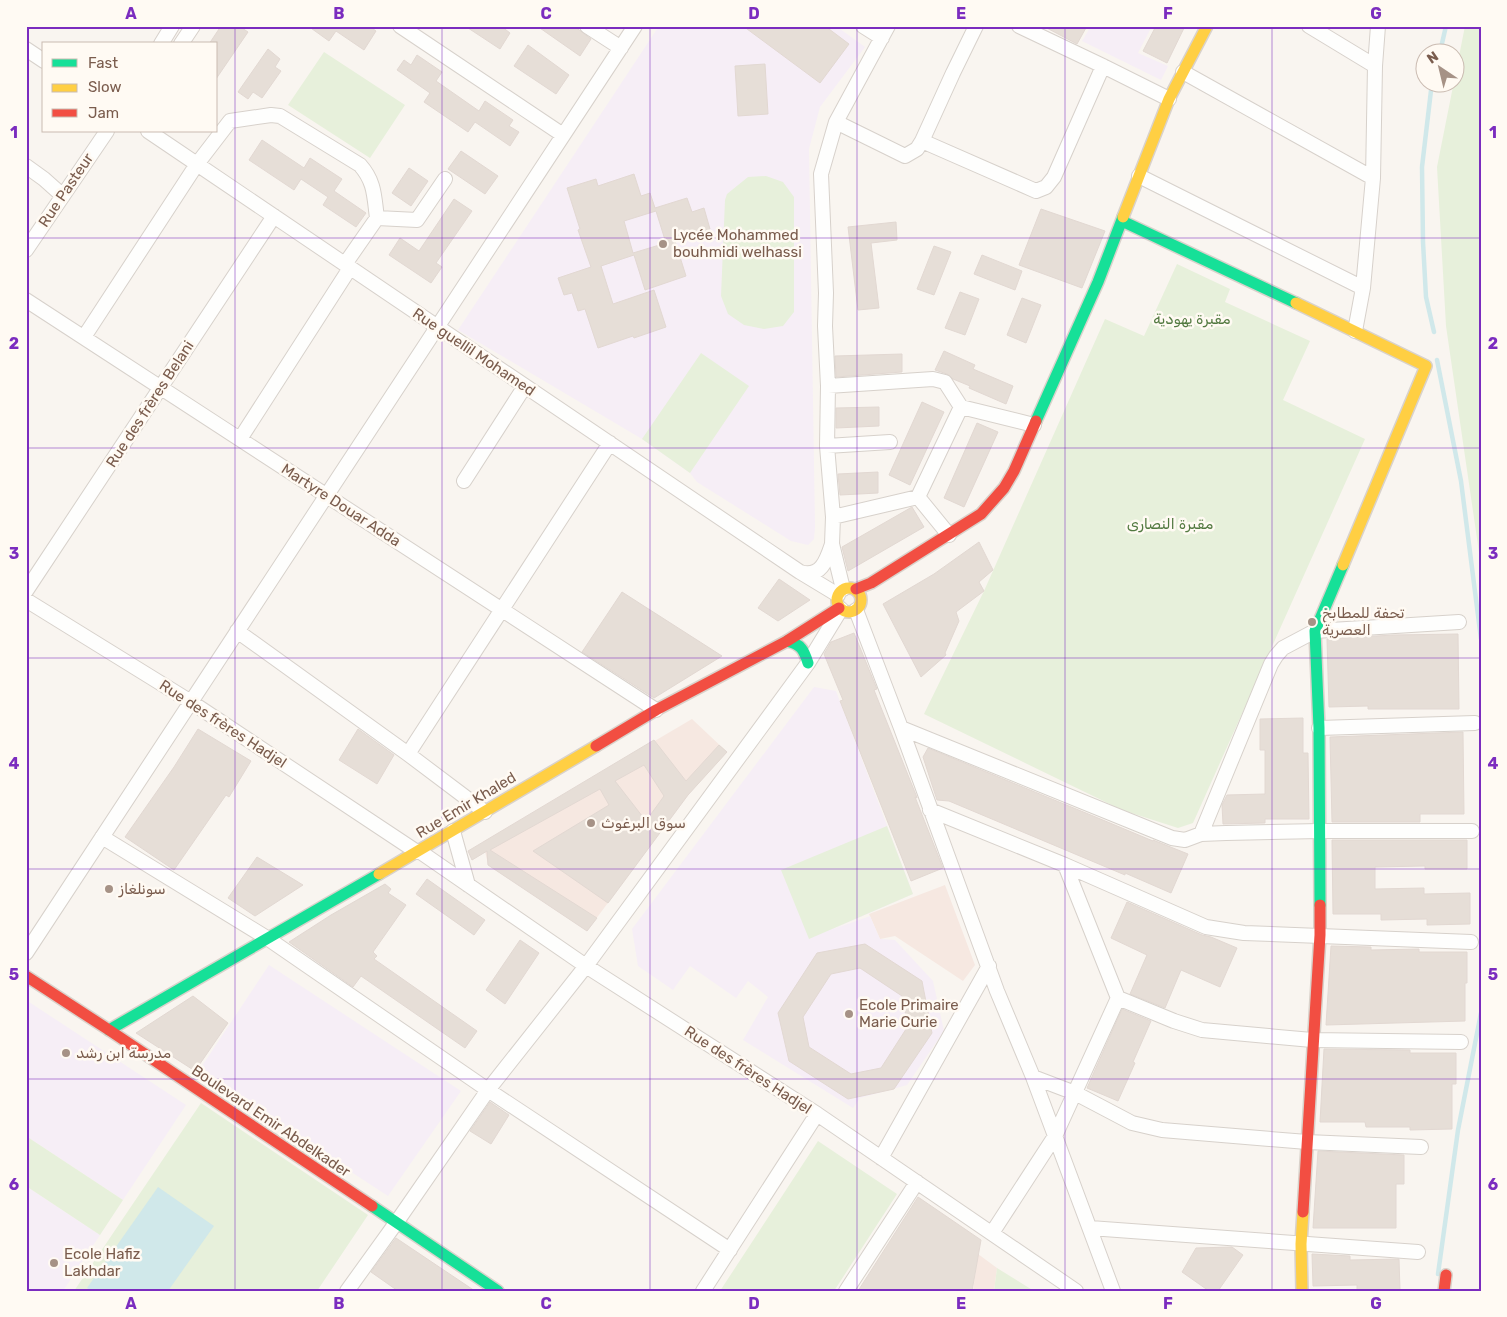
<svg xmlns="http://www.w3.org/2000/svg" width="1507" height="1317" font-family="Rubik,Cairo,sans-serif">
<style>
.commercial{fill:#f6e8e1}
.education{fill:#f6eef6}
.green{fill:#e7f0db}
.water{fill:#d0e8ea}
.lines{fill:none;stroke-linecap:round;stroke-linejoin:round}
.stream{stroke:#d0e8ea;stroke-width:4.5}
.building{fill:#e6ded7;stroke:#e2d8d2;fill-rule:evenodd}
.street-casing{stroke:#d7d1cb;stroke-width:16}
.fast-casing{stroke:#d9d2cb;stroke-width:14}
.slow-casing{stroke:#d9d2cb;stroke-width:14}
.jam-casing{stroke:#d9d2cb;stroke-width:14}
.street{stroke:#fefefd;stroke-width:14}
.fast{stroke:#16e098;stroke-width:11}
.slow{stroke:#ffcf43;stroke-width:11}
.jam{stroke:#f24e42;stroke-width:11}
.grid{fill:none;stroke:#7b2cbf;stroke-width:1;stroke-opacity:0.55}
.poi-dot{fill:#a69286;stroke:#fffaf3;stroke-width:2}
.labels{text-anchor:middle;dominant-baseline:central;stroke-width:5;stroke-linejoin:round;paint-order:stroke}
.street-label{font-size:15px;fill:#7a5c4d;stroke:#fffaf3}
.poi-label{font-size:15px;fill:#7a5c4d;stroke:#fffaf3;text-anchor:start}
.park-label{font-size:15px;fill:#537a41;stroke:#fffaf3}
.neatline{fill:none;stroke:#7b2cbf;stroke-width:2}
.grid-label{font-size:16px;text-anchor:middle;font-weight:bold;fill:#7b2cbf}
</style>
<rect width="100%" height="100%" fill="#f9f5f0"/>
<path class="commercial" d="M692,719L727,752L688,795L587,931L488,865L483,842Z
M945,885L975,965L963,981L895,936L880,939L869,914Z
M978,1254L997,1268L994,1291H973Z"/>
<path class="education" d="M659,26H836L865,47L820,107L809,149L815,527L814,539L808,545L791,541L697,482L690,473L642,439L458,330Z
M1091,26H1152L1138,53L1168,66L1161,80L1082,41Z
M814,687L836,691L913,894L831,930L870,916L880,939L895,940L933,981L944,1031L907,1085L860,1098L853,1108L743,1040L768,997L748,981L736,998L690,966L673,990L638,966L632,929Z
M269,965L461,1091L388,1196L198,1072Z
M26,1000L186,1105L123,1200L26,1136Z
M26,1186L100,1235L63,1291H26Z"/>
<path class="green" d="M1465,26H1481V566L1446,326L1437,167Z
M324,52L405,105L370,158L288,105Z
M766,176L783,182L794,197V312L783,326L764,329L744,325L728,314L721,296L725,200L727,194L748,177Z
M1177,264L1230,289L1225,302L1310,341L1283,400L1365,439L1193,823L1178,828L1122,810L924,714L984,591L1105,319L1144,336Z
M701,353L749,386L690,473L642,439Z
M887,826L913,894L809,939L781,870Z
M201,1103L368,1215L317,1291H74Z
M26,1136L123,1200L100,1235L26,1186Z
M818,1141L897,1194L834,1291H720Z
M997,1268L1034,1291H994Z"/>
<path class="water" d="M158,1187L214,1226L168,1291H92L87,1288Z"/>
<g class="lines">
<path class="stream" d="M1440,52L1446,26
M1432,82L1422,167L1423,242L1426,297L1434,332
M1437,360L1461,481L1481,639
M1438,1274L1458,1130L1481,1013"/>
</g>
<path class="building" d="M221,26H239L248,32L216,79V44H209Z
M308,26H369L376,31L364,50L336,31L329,41Z
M465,26H501L510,33L500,49Z
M537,26H574L591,39L580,56Z
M743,26H825L849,44L820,83Z
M1043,26H1087L1077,44Z
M1156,26H1185L1167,63L1143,51Z
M528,45L569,75L556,94L514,66Z
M268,49L280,59L275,67L281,71L262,98L253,92L248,99L238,92Z
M417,55L442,72L436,81L479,111L485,101L513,120L509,126L519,132L510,146L475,122L468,132L424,102L430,93L397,70L404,60L411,65Z
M765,64L768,114L738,116L735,66Z
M262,140L304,168L310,158L342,179L334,191L366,213L356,227L323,205L328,197L301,179L294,190L249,160Z
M461,151L498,176L485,194L448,169Z
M409,168L428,181L411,206L392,193Z
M634,174L641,196L650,193L655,208L687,198L692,212L704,208L710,229L675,241L686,276L645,290L634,255L601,266L613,304L654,290L666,327L634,338L633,336L598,348L585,309L578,311L572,293L564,295L558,278L591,267L578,230L580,229L567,188L596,179L598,186ZM656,211L666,243L633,253L624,221Z
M454,199L472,211L436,263L442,267L431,283L389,255L400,238L419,251Z
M1041,209L1105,231L1082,288L1019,265Z
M896,222L897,240L871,243L879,308L858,310L848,227Z
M934,246L951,252L934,295L917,289Z
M982,255L1022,271L1015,290L974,274Z
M960,292L979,299L965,335L945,328Z
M1022,298L1041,305L1026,343L1007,335Z
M944,351L975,365L973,369L1013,386L1006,404L969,388L970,386L953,379L947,374L935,370Z
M902,354V372L836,377L835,356Z
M922,402L944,412L910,485L889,475Z
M879,407V426L836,428V408Z
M977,423L998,432L964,507L944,498Z
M878,472V493L840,495L838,474Z
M912,507L924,527L848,571L842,547Z
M979,542L993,570L979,582L984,591L956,612L959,621L945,653L946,655L921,677L883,604L934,574Z
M779,579L810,600L778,621L758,608Z
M622,592L722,656L654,698L582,652Z
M854,633L877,689L874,690L916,795L917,798L915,797L943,868L911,881L840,701L843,700L824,654L831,642Z
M1458,634L1459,709H1368V706L1329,707L1327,639L1393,635Z
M1303,718V753H1308L1309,819H1265V823L1223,824L1222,805L1227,795L1265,794V750H1260V719Z
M198,729L251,761L229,797L226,795L174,870L125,837L174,767Z
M358,729L394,755L377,784L339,760Z
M1463,732L1464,814H1420V822H1332L1330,737Z
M654,740L686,781L719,745L727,752L688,795L608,903L533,851L609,805L600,789L490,850L597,918L587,931L488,865L487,851L472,860L468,851ZM644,765L664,796L646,821L615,781Z
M928,748L1098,818L1153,841V840L1188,854L1171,893L1125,873V875L949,801L937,800L923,757Z
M1332,840H1467V869H1425V866L1375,867V889L1424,888V894L1470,893V924L1427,925V919L1381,920V914H1333Z
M257,857L303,885L255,916L228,898Z
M427,879L485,920L474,935L416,894Z
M385,884L391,889L388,893L406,905L373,952L377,956L374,959L477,1031L465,1048L361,976L353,987L289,942L331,915Z
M1127,902L1202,935L1211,937L1237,948L1220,987L1181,970L1165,1008L1130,994L1147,955L1111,938Z
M520,940L539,953L505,1004L486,990Z
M865,944L922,981L932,1033L894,1089L848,1099L789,1061L778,1013L817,953ZM860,968L902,996L908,1026L881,1068L851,1074L809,1047L803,1017L831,974Z
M1331,946L1371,947V950L1419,949V952H1467V983H1465V1021L1326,1025Z
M193,996L228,1023L195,1071L136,1033Z
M1122,1009L1151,1021L1133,1062L1135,1063L1118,1101L1087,1088Z
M1324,1049L1410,1050V1053H1456V1084H1452V1129L1410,1130V1127H1366L1365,1122H1320Z
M490,1102L509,1115L491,1144L470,1131Z
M1318,1151L1404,1155V1184H1396V1228H1313Z
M918,1197L981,1240L972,1291H858Z
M396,1238L475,1291H398L371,1272Z
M1232,1247L1243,1255L1218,1291H1209L1182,1272L1196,1248Z
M1312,1254L1350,1256V1260L1399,1259L1400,1290L1357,1291V1285L1313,1286Z"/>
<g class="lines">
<g class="street-casing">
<path id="street" d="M400,26L563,135
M587,26L621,48
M863,26L882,38
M1019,26L1103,66L1169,99
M1309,26L1375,66
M161,44L172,26
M181,44L193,26
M26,49L44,61
M1183,72L1373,178
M836,122L905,156L917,149L922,141L953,73L976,26
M148,131L800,572L838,595
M922,141L1036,191L1046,187L1054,177L1103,66
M26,166L44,179L63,196
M1139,176L1363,288
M377,218L417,220L445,179
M26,250L107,131
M26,300L656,710
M1355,331L1363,288L1373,178L1375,66L1378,26
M84,337L197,164L230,121L271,115L280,116L360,165C375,182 374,196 377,218L345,264
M828,386L933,379L945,382L961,407L1034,425
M240,439L350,268
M827,446L890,442
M464,481L525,386
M833,517L918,497
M949,535L918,497L961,407
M800,572C821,579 827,559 832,544
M843,589L832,544L833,517L827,446L828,386L825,326L826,293L821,174L836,122L888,26
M26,591L274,216
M26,600L191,702L417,852
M856,610L901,728L997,991L1033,1077L1113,1291
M237,631L408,754L485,812
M901,728L1172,838L1185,840L1201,834L1226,833L1320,831H1472
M1319,728L1475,723
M408,754L610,443
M930,810L1065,865L1206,927L1244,933L1471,942
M453,831L468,885
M1201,834L1271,664L1276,656L1283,648L1315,631L1459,622
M102,837L267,938L488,1090L730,1250
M419,851L586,966L817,1114L1076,1291
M1065,865L1118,998L1174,1021L1202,1030L1312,1040L1461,1042
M26,953L635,26
M1033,1077L1075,1093L1132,1123L1162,1130L1307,1142L1421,1147
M881,1158L989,966
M1090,1228L1418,1252
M992,1233L1055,1136L1118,998
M347,1291L396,1223L488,1090L586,966L808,663L841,609
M703,1291L817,1114
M846,1291L917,1182"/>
</g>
<g class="fast-casing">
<path id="fast" d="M1122,221L1296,303
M1036,421L1098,282L1123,217
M787,641C801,644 804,650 808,663
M1320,905L1319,728L1315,631L1343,565
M109,1030L379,874
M372,1206L498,1291"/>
</g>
<g class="slow-casing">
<path id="slow" d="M1123,217L1169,99L1207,26
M1296,303L1426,366L1343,565
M837 600a12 12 0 1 1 24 0a12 12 0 1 1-24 0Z
M379,874L596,746
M1302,1291L1301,1244L1303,1212"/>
</g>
<g class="jam-casing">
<path id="jam" d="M856,589L871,583L981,514L1004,488L1014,471L1036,421
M596,746L656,710L787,641L839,608
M26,976L109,1030L372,1206
M1303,1212L1320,935V905
M1444,1291L1446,1275"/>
</g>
<use href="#street" class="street"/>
<use href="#fast" class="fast"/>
<use href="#slow" class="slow"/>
<use href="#jam" class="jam"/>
</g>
<path class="grid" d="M235,26V1291M442,26V1291M650,26V1291M857,26V1291M1065,26V1291M1272,26V1291M26,238H1481M26,448H1481M26,658H1481M26,869H1481M26,1079H1481"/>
<g class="poi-dot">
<circle cx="663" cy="244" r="5"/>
<circle cx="1312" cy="622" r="5"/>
<circle cx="591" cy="823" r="5"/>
<circle cx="109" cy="889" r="5"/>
<circle cx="849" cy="1014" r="5"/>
<circle cx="66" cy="1053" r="5"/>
<circle cx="54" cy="1263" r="5"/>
</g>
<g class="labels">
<g class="street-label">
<text transform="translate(66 190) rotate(-56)">Rue Pasteur</text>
<text transform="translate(474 352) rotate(34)">Rue guellil Mohamed</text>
<text transform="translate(150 404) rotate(-57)">Rue des frères Belani</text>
<text transform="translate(341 505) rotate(33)">Martyre Douar Adda</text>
<text transform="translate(223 724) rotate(33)">Rue des frères Hadjel</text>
<text transform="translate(466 805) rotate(-31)">Rue Emir Khaled</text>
<text transform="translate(748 1070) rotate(33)">Rue des frères Hadjel</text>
<text transform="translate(271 1121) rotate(34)">Boulevard Emir Abdelkader</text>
</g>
<g class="poi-label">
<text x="673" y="235">Lycée Mohammed<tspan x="673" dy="17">bouhmidi welhassi</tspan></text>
<text x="1322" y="613">تحفة للمطابخ<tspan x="1322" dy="17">العصرية</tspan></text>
<text x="601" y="823">سوق البرغوث</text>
<text x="119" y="889">سونلغاز</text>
<text x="859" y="1005">Ecole Primaire<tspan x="859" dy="17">Marie Curie</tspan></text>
<text x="76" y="1053">مدرسة ابن رشد</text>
<text x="64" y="1254">Ecole Hafiz<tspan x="64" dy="17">Lakhdar</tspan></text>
</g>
<g class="park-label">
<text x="1192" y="319">مقبرة يهودية</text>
<text x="1170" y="524">مقبرة النصارى</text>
</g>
</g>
<rect width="1507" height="1317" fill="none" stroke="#fffaf3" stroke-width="55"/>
<rect x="42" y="42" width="175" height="90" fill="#fffaf3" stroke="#cabbb1"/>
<rect x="52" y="59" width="25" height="8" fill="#16e098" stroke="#cabbb1"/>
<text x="88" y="68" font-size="15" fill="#7a5c4d">Fast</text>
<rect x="52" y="84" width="25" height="8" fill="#ffcf43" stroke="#cabbb1"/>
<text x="88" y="92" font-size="15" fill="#7a5c4d">Slow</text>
<rect x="52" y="109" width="25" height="8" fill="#f24e42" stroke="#cabbb1"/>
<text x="88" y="118" font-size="15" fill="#7a5c4d">Jam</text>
<g transform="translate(1440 68) rotate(325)"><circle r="24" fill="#fffaf3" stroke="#cabbb1"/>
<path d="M0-4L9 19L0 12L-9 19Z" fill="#a69286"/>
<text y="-8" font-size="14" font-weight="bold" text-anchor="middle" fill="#7a5c4d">N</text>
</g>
<rect x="28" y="28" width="1452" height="1262" class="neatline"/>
<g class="grid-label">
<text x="131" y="19">A</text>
<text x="339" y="19">B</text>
<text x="546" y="19">C</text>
<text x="754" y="19">D</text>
<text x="961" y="19">E</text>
<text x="1168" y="19">F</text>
<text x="1376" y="19">G</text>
<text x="14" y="138">1</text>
<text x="1493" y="138">1</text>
<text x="14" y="349">2</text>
<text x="1493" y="349">2</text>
<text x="14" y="559">3</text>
<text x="1493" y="559">3</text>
<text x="14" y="769">4</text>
<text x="1493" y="769">4</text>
<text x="14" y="980">5</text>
<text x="1493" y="980">5</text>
<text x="14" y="1190">6</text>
<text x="1493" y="1190">6</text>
<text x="131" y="1309">A</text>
<text x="339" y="1309">B</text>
<text x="546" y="1309">C</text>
<text x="754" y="1309">D</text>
<text x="961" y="1309">E</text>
<text x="1168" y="1309">F</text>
<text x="1376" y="1309">G</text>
</g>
</svg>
